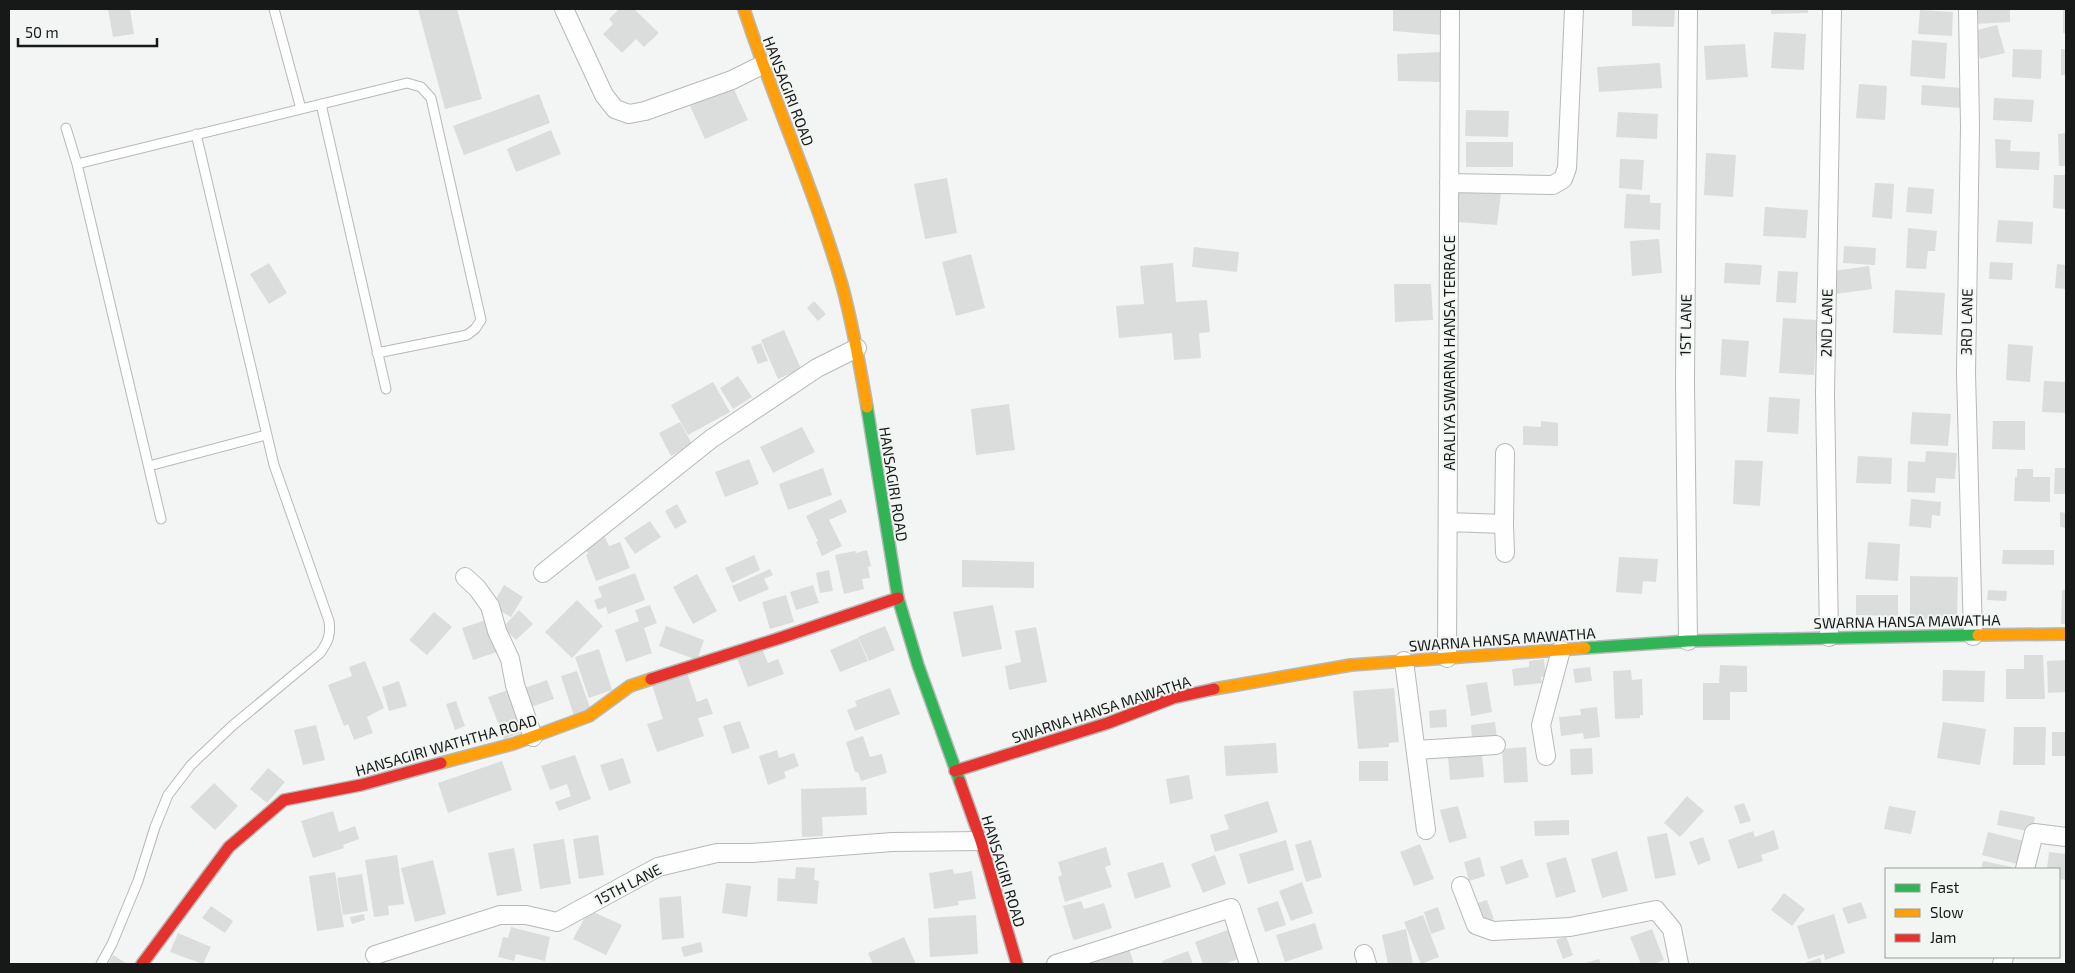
<svg xmlns="http://www.w3.org/2000/svg" width="2075" height="973" font-family="'Exo 2',sans-serif">
<style>
.building{fill:#dbdddc}
.lines{fill:none;stroke-linecap:round;stroke-linejoin:round}
.lane-casing{stroke:#b7b9b8;stroke-width:11}
.street-casing{stroke:#b7b9b8;stroke-width:20}
.fast-casing{stroke:#b7b9b8;stroke-width:14}
.slow-casing{stroke:#b7b9b8;stroke-width:14}
.jam-casing{stroke:#b7b9b8;stroke-width:14}
.lane{stroke:#fdfefd;stroke-width:9}
.street{stroke:#fdfefd;stroke-width:18}
.fast{stroke:#30b455;stroke-width:11}
.slow{stroke:#ff9f0a;stroke-width:11}
.jam{stroke:#e5322d;stroke-width:11}
.labels{text-anchor:middle;dominant-baseline:central;stroke-width:4;stroke-linejoin:round;paint-order:stroke}
.street-label{font-size:15px;fill:#171918;stroke:#f1f6f3}
</style>
<rect width="100%" height="100%" fill="#f2f5f3"/>
<path class="building" d="M108,9H130L134,34L113,37Z
M418,9H457L482,99L445,109Z
M619,9H634L659,33L644,47L636,39L622,53L603,34L613,24L609,19Z
M1393,9H1443L1442,35L1393,31Z
M1632,9H1675L1674,27L1632,26Z
M1771,9H1808V13L1771,14Z
M1974,9H2010V22L1975,24Z
M2063,9H2066V33H2063Z
M1920,10L1953,12L1952,36L1918,34Z
M1997,25L2005,53L1980,59L1973,31Z
M1774,32L1806,34L1804,70L1771,68Z
M1912,40L1947,43L1945,79L1910,76Z
M1745,44L1748,77L1706,80L1704,46Z
M2013,49L2042,50L2041,79L2012,77Z
M2061,49H2066V75H2061Z
M1442,52L1443,82L1398,81L1397,54Z
M1660,63L1662,88L1599,92L1597,67Z
M1859,84L1887,86L1885,120L1856,118Z
M1922,85L1962,88L1961,108L1921,105Z
M733,87L748,120L705,139L690,106Z
M539,94L550,123L464,155L453,126Z
M1994,98L2034,100L2032,122L1993,120Z
M1466,110L1509,111L1508,137L1465,136Z
M1618,112L1658,114L1657,139L1616,137Z
M551,130L561,154L516,172L507,149Z
M2066,133V166H2059L2058,134Z
M1995,139L2011,140L2010,151L2040,152L2039,170L1996,168Z
M1466,142H1513V167H1466Z
M1706,153L1736,155L1733,197L1704,195Z
M1620,159L1644,160L1642,190L1619,188Z
M2054,175H2066V209L2053,208Z
M947,178L957,233L925,239L914,184Z
M1875,183L1894,184L1892,219L1872,217Z
M1908,187L1934,189L1932,214L1906,212Z
M1457,192L1501,194L1497,225L1457,222Z
M1626,194L1650,195V203H1661L1660,230L1624,228Z
M1765,207L1808,210L1806,238L1763,236Z
M1998,220L2033,222L2032,244L1996,242Z
M1908,228L1937,231L1935,251H1928L1926,269L1906,268Z
M1659,239L1662,273L1632,276L1630,241Z
M1844,246L1876,248L1875,265L1843,263Z
M1194,247L1239,252L1237,272L1192,267Z
M971,254L985,308L956,316L942,262Z
M1990,262L2013,263L2012,280L1989,279Z
M269,263L287,293L269,304L250,274Z
M1173,263L1176,302L1207,300L1210,332L1199,333L1201,358L1174,360L1172,333L1119,338L1116,306L1144,304L1140,266Z
M1725,263L1762,265L1760,285L1724,283Z
M2057,264L2066,265V289L2055,288Z
M1869,266L1872,289L1836,294L1833,271Z
M1778,271L1798,272L1796,303L1776,302Z
M1394,284H1431L1433,320L1395,322Z
M1895,290L1945,293L1942,335L1893,333Z
M814,301L826,314L818,321L807,308Z
M1783,318L1817,320L1814,375L1779,373Z
M784,330L801,369L778,379L761,340Z
M1722,339L1749,341L1746,377L1720,375Z
M761,343L768,361L758,364L751,347Z
M2008,344L2033,346L2030,382L2006,380Z
M738,376L752,397L733,409L720,388Z
M2044,381L2066,382L2065,413L2042,412Z
M713,382L730,412L688,435L671,405Z
M1769,397L1800,399L1798,434L1767,432Z
M1009,404L1015,450L976,455L971,409Z
M1912,412L1951,414L1948,446L1910,444Z
M1541,421L1558,423V446L1523,445V426L1541,427Z
M1993,421H2025V450L1992,449Z
M680,422L692,444L671,456L659,433Z
M802,427L815,452L773,473L760,447Z
M1926,451L1957,453L1955,479L1936,478L1935,493L1907,492L1908,461L1925,462Z
M1858,456L1892,458L1891,484L1856,483Z
M749,459L759,484L725,497L715,472Z
M1735,460L1763,461L1760,506L1733,504Z
M823,468L832,495L788,510L779,484Z
M2055,468H2066V494H2054Z
M2017,469H2033V477H2050V502L2014,501L2015,477H2017Z
M841,499L847,512L829,520L842,546L822,556L816,542L818,541L806,516Z
M1911,499L1941,502L1940,516L1932,515L1931,528L1909,526Z
M677,504L687,522L675,529L665,511Z
M2060,512L2066,513V528L2060,527Z
M650,521L661,537L635,554L624,538Z
M605,537L609,546L620,542L630,568L596,581L586,555L588,554L584,545Z
M1868,542L1900,544L1898,581L1865,579Z
M867,550L871,566L868,567L870,578L862,579L864,589L844,594L835,555L855,551L856,553Z
M2003,550H2054V565L2002,564Z
M754,555L760,570L732,583L725,568Z
M1619,557L1658,559L1656,582L1643,581L1642,594L1616,592Z
M962,560L1034,562V588L962,587Z
M770,569L773,575L764,579L769,589L739,602L732,586Z
M829,570L833,591L820,593L816,573Z
M635,573L645,600L608,614L606,607L598,610L594,600L602,597L598,587Z
M697,574L717,611L693,624L673,587Z
M1910,576L1958,577L1957,620L1910,619Z
M504,585L523,597L511,617L492,606Z
M813,585L819,603L796,610L790,592Z
M1988,590L2007,591L2006,601L1987,600Z
M2062,590H2066V624H2061Z
M786,595L794,622L770,629L762,602Z
M1856,595H1898V616L1856,615Z
M577,600L603,626L572,658L545,632Z
M650,605L657,623L644,628L652,653L626,662L615,630L639,621L635,610Z
M993,605L1002,649L962,657L953,612Z
M519,610L533,624L516,640L503,627Z
M434,612L452,627L427,655L409,640Z
M486,620L497,652L473,660L462,628Z
M666,626L704,640L697,660L659,646Z
M885,626L895,650L869,661L858,637Z
M1036,627L1047,682L1009,690L1005,666L1021,662L1015,631Z
M858,638L868,661L840,672L830,650Z
M599,649L612,690L589,698L575,657Z
M762,649L768,663L778,659L784,674L748,687L737,658Z
M2024,655H2043L2045,699H2006V669H2024Z
M1544,659L1546,677H1541L1542,683L1514,686L1512,669L1529,667V661Z
M2066,660V692L2048,693L2047,661Z
M365,661L384,708L367,717L373,733L354,740L348,724L344,726L328,685L352,676L349,667Z
M1720,665L1747,666V692H1730V720H1703V683H1719Z
M1590,667L1592,681L1575,683L1573,669Z
M1631,670L1632,680L1642,679L1643,715H1640V718L1615,719L1613,671Z
M1943,670L1985,671L1984,702L1942,701Z
M577,671L592,713L575,719L561,676Z
M687,673L697,702L707,698L713,714L698,718L704,736L657,752L647,724L663,719L652,685Z
M547,680L554,699L531,707L525,688Z
M399,681L407,706L389,711L382,687Z
M1487,682L1492,712L1471,716L1466,685Z
M890,688L900,714L855,731L847,710L857,706L855,701Z
M1394,688L1399,742L1389,743V747L1358,749L1353,691Z
M511,689L526,731L504,739L488,697Z
M456,701L465,726L455,730L446,704Z
M1597,707L1600,737L1584,739L1583,733L1561,736L1559,717L1581,715L1580,709Z
M1446,709L1447,727L1430,728L1429,711Z
M740,721L750,748L732,754L723,726Z
M1495,722L1497,738L1472,740L1471,725Z
M1943,722L1986,729L1980,765L1937,758Z
M316,725L325,760L303,765L294,730Z
M2014,727H2046L2045,765H2013Z
M2052,732H2066V756H2052Z
M863,736L870,757L882,754L887,773L861,781L858,772H855L846,742Z
M1276,743L1278,773L1226,776L1224,746Z
M1526,747L1528,782L1504,783L1502,749Z
M1592,748L1593,774L1571,775L1570,749Z
M777,750L779,758L794,753L799,766L784,772L786,778L768,785L759,756Z
M1482,753L1484,777L1450,780L1448,756Z
M575,755L591,799L559,811L555,802L571,796L567,784L550,790L541,766Z
M623,758L631,783L609,791L600,765Z
M502,761L512,790L448,813L438,783Z
M1359,761H1388V781H1359Z
M268,768L285,782L267,803L250,789Z
M1189,775L1193,799L1170,804L1166,779Z
M214,783L238,806L215,830L190,807Z
M866,787L867,815L822,817L823,836L802,837L801,789Z
M1687,796L1704,811L1680,837L1664,823Z
M1268,801L1278,832L1215,852L1210,835L1229,829L1224,815Z
M1744,803L1751,821L1740,824L1734,806Z
M1458,806L1467,838L1449,843L1440,810Z
M1889,806L1916,811L1911,834L1884,829Z
M2000,810L2035,817L2032,832L1997,825Z
M333,811L339,832L355,826L359,839L343,845L344,848L313,858L301,821Z
M1569,820V835L1535,836L1534,821Z
M1774,830L1779,849L1761,855L1763,861L1738,869L1728,840L1753,831L1755,837Z
M1988,832L2024,841L2017,864L1982,855Z
M1667,833L1676,875L1655,879L1647,837Z
M598,835L604,875L579,879L573,839Z
M1703,837L1711,860L1698,865L1689,842Z
M564,839L571,884L540,889L533,844Z
M1286,840L1294,870L1248,884L1239,854Z
M1311,840L1322,877L1306,882L1295,845Z
M1420,844L1434,879L1414,886L1400,852Z
M1106,847L1111,865L1105,867L1112,887L1065,902L1058,877L1062,875L1058,862Z
M514,848L522,891L497,896L488,853Z
M1617,851L1628,891L1602,898L1591,859Z
M2049,852L2066,854V880L2059,879V869H2047Z
M397,855L404,904L388,906L389,915L374,917L365,860Z
M1215,855L1226,884L1203,893L1191,864Z
M1480,857L1485,876L1469,881L1464,862Z
M1566,857L1576,892L1556,898L1546,863Z
M1522,859L1529,877L1506,885L1500,867Z
M433,860L446,914L415,922L401,868Z
M1983,861L2012,867L2011,869H1981Z
M1163,862L1171,887L1135,899L1127,873Z
M796,867L815,868L814,880L819,881L817,904L777,901L778,878L795,879Z
M953,869L954,874L972,871L976,899L958,901L959,905L934,909L929,873Z
M335,872L344,927L317,931L309,876Z
M362,874L368,911L343,915L337,878Z
M1302,882L1313,913L1291,921L1279,891Z
M726,883L751,886L747,917L722,913Z
M1784,893L1805,909L1792,926L1771,910Z
M681,896L684,938L662,940L659,898Z
M1487,900L1494,919L1481,924L1474,904Z
M1081,901L1084,909L1104,903L1112,928L1075,940L1073,939L1063,906Z
M1278,901L1286,925L1265,932L1257,908Z
M1861,902L1867,918L1848,924L1842,908Z
M211,906L233,921L225,933L202,918Z
M1438,907L1445,929L1431,934L1424,912Z
M589,910L622,925L606,955L573,939Z
M364,914L365,920L352,924L350,917Z
M1834,914L1845,953L1825,960L1824,954L1808,959L1797,926Z
M976,915L978,954L930,957L928,918Z
M1423,915L1439,957L1421,964L1404,922Z
M1315,923L1323,949L1285,962L1276,935Z
M511,927L550,937L545,961L516,954L514,961L498,957L503,937L508,938Z
M1233,928L1244,957L1224,964H1203L1195,942Z
M1406,929L1413,964H1388L1382,935Z
M1652,929L1664,960L1654,964H1641L1630,937Z
M178,933L211,947L203,964L170,952Z
M1566,936L1573,955L1563,959L1556,940Z
M904,937L916,964H873L868,953Z
M701,942L703,952L684,957L681,947Z
M1129,949L1134,964H1088Z
M1188,951L1193,964H1163L1162,961Z
M113,955L126,963L125,964H108Z
M1820,958L1822,964H1802Z
M1599,959L1601,964H1582Z"/>
<g class="lines">
<g class="lane-casing">
<path id="lane" d="M274,9L301,109
M321,104L386,389
M66,128L77,164L161,519
M77,164L407,83L421,87L431,98L481,320L475,329L467,335L377,353
M149,466L266,435
M101,964L112,944L138,881L155,827L168,795L191,765L232,726L320,653C328,642 331,635 329,621L274,465L196,134"/>
</g>
<g class="street-casing">
<path id="street" d="M564,9L604,95L615,109L629,114L645,111L732,80L762,65
M1968,9L1970,127L1966,373L1973,636
M1449,183L1553,185L1563,179L1567,168L1574,9
M1448,522L1504,524L1505,453
M1504,524L1505,553
M543,573L711,439L817,368L857,348
M465,577L477,588L490,606L497,631L510,659L515,685L533,737
M1829,637L1825,393L1832,9
M1688,641L1685,382L1688,9
M1447,658L1450,9
M1404,661L1426,830
M1416,750L1496,745
M1546,756L1541,725L1561,650
M2025,869L2034,833L2066,837
M1461,886L1476,925L1493,931L1570,927L1656,910L1672,929L1679,964
M1364,954L1367,964
M375,955L500,915H526L557,922L658,867L717,853H752L892,842L981,841
M1056,964L1231,908L1249,964
M2002,964L2004,957"/>
</g>
<g class="fast-casing">
<path id="fast" d="M867,407L898,598L918,665L960,782
M1585,648L1688,641L1978,635"/>
</g>
<g class="slow-casing">
<path id="slow" d="M744,9C774,102 815,191 842,285C853,325 860,366 867,407
M1978,635L2066,634
M1214,689L1351,665L1585,648
M441,763L513,744L589,716L630,686L651,679"/>
</g>
<g class="jam-casing">
<path id="jam" d="M651,679L780,638L898,598
M955,771L1108,723L1173,698L1214,689
M960,782L981,841L1017,964
M142,964L229,847L284,800L361,785L441,763"/>
</g>
<use href="#lane" class="lane"/>
<use href="#street" class="street"/>
<use href="#fast" class="fast"/>
<use href="#slow" class="slow"/>
<use href="#jam" class="jam"/>
</g>
<g class="labels">
<g class="street-label">
<text transform="translate(789 91) rotate(69)">HANSAGIRI ROAD</text>
<text transform="translate(1966 322) rotate(-89)">3RD LANE</text>
<text transform="translate(1826 323) rotate(-89)">2ND LANE</text>
<text transform="translate(1685 325) rotate(-89)">1ST LANE</text>
<text transform="translate(1449 353) rotate(-90)">ARALIYA SWARNA HANSA TERRACE</text>
<text transform="translate(894 484) rotate(81)">HANSAGIRI ROAD</text>
<text transform="translate(1907 621) rotate(-1)">SWARNA HANSA MAWATHA</text>
<text transform="translate(1502 639) rotate(-4)">SWARNA HANSA MAWATHA</text>
<text transform="translate(1101 709) rotate(-18)">SWARNA HANSA MAWATHA</text>
<text transform="translate(446 745) rotate(-16)">HANSAGIRI WATHTHA ROAD</text>
<text transform="translate(1004 871) rotate(73)">HANSAGIRI ROAD</text>
<text transform="translate(628 884) rotate(-27)">15TH LANE</text>
</g>
</g>
<rect width="2075" height="973" fill="none" stroke="#171918" stroke-width="20"/>
<rect x="1885" y="868" width="175" height="90" fill="#f1f6f3" stroke="#9a9e9b"/>
<rect x="1895" y="884" width="25" height="8" fill="#30b455" stroke="#9a9e9b"/>
<text x="1930" y="893" font-size="15" fill="#171918">Fast</text>
<rect x="1895" y="909" width="25" height="8" fill="#ff9f0a" stroke="#9a9e9b"/>
<text x="1930" y="918" font-size="15" fill="#171918">Slow</text>
<rect x="1895" y="934" width="25" height="8" fill="#e5322d" stroke="#9a9e9b"/>
<text x="1930" y="943" font-size="15" fill="#171918">Jam</text>
<path d="M18 38v8h139v-8" fill="none" stroke="#171918" stroke-width="2.5"/>
<text x="25" y="38" font-size="15" fill="#171918" stroke="#f1f6f3" stroke-width="4" paint-order="stroke">50 m</text>
</svg>
